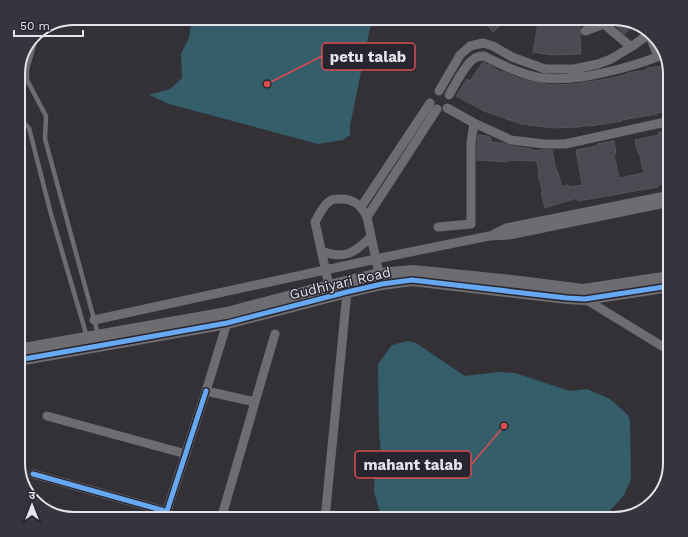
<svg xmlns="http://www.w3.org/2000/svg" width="688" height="537" font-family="'Work Sans','Noto Sans Devanagari',sans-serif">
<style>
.water{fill:#345e69}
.building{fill:#4c4952;stroke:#565459}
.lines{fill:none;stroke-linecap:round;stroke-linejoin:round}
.lane{stroke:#6d6c70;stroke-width:4.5}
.street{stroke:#6d6c70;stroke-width:9}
.secondary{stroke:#6d6c70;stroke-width:12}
.cycleway-casing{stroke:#28252e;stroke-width:8}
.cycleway{stroke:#66a8f1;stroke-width:5}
.labels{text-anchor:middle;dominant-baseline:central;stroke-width:3;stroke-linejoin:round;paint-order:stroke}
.street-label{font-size:14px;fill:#e5e3e9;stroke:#28252e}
.rim{fill:none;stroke:#e5e3e9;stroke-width:2}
.leader{fill:none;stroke:#d94d4f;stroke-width:1.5}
.callout-dot{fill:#d94d4f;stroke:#28252e;stroke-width:1.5}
.callout{fill:#28252e;stroke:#d94d4f;stroke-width:1.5}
.callout-label{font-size:15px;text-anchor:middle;font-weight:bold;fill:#e5e3e9}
</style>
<rect width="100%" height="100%" fill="#333136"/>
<path class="water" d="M192,18H372L350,126V135L343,140L318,144L169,104L149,95L170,89L182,78L181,54L189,38Z
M408,341L416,343L465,376L499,372L515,373L570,391L587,389L610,399L628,415L630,422L631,479L624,495L603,519H382L374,492L375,469L381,455L379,430L378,364L392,345Z"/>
<path class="building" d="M480,18H509L493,32Z
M539,18H579L581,54L552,55L533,52Z
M609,18H615L634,25L624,34L618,28Z
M483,62L493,67L502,73V71L518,78L533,82L552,85L574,84L607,79L627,74V73L647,70V68L662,66L666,89H670V111L656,113L657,114L622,120V121L590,126V125L573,128V127L553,128L521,124L484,111L456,96L467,79L470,81Z
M670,130V183L658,185V187L578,201L577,198L545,208L541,193H543L538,175L539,174L537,161L508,160V162L477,160V142L478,135L487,136L491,138V142L503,143L510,146L532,149V151L541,150H552L556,170H557L562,187L568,185L569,187L582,185L576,150L597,146V144L614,141L616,154L614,155L619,178L644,173L639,152L638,153L635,140L659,135L658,133Z"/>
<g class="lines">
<path class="lane" d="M38,31L27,69V80L46,116L45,139L98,334
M18,117L29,128L51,214L87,337"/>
<path class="street" d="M585,31L604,24L631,47
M649,34L656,51L662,55
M439,91L460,55L470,46L483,43L493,46L512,57L545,69H574L598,64L611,59L631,47L649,34L650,31
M449,95C455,85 465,64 475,58C477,57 481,56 484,56C502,65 522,75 542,78C570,81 596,75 623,68C637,64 649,61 661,55
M447,108L474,123L511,140L544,144H565L670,121
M361,207L430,103
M367,217L437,109
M438,227L471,224V142L474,123
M494,234L506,228L670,195
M321,251C345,260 354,253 371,237
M329,286L315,222C319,215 323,205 330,201C332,199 336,199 339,199C353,198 361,205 367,217L379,274
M585,297V299L670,351
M94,320L376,259L489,236L509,235L670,202
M255,402L275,334
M47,416L186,454
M33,474L165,511H167L206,391
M221,519L255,402L206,391L227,323
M325,519L347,292"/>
<path class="secondary" d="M18,350L227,313L329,286L379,274L413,271L512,281L583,290L670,277
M18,360L98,346L227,323L347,292L382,284L412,280L567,298L585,299L670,286"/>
<g class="cycleway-casing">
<path id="cycleway" d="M18,360L98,346L227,323L347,292L382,284L412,280L567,298L585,299L670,286
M33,474L165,511H167L206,391"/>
</g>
<use href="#cycleway" class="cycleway"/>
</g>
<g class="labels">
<g class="street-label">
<text transform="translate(340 283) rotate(-13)">Gudhiyari Road</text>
</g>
</g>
<path d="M0 0H688V537H0ZM74 25H614A49 49 0 0 1 663 74V463A49 49 0 0 1 614 512H74A49 49 0 0 1 25 463V74A49 49 0 0 1 74 25Z" fill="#37343d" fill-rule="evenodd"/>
<path class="rim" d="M74 25H614A49 49 0 0 1 663 74V463A49 49 0 0 1 614 512H74A49 49 0 0 1 25 463V74A49 49 0 0 1 74 25Z"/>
<path class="leader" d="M267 84L322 56M504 426L471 465"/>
<g class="callout-dot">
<circle cx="267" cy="84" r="4"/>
<circle cx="504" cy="426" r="4"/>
</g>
<g class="callout">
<rect x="322" y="43" width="93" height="27" rx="4"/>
<rect x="355" y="451" width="116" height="27" rx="4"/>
</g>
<g class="callout-label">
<text x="368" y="62">petu talab</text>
<text x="413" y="470">mahant talab</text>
</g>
<g transform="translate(32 505)" stroke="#28252e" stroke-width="3" paint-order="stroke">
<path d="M0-3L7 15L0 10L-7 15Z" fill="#e5e3e9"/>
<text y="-6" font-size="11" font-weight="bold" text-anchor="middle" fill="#e5e3e9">उ</text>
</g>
<path d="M14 30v6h69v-6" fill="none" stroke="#e5e3e9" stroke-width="2"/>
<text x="20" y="30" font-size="12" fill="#e5e3e9" stroke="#28252e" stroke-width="3" paint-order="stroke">50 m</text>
</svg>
